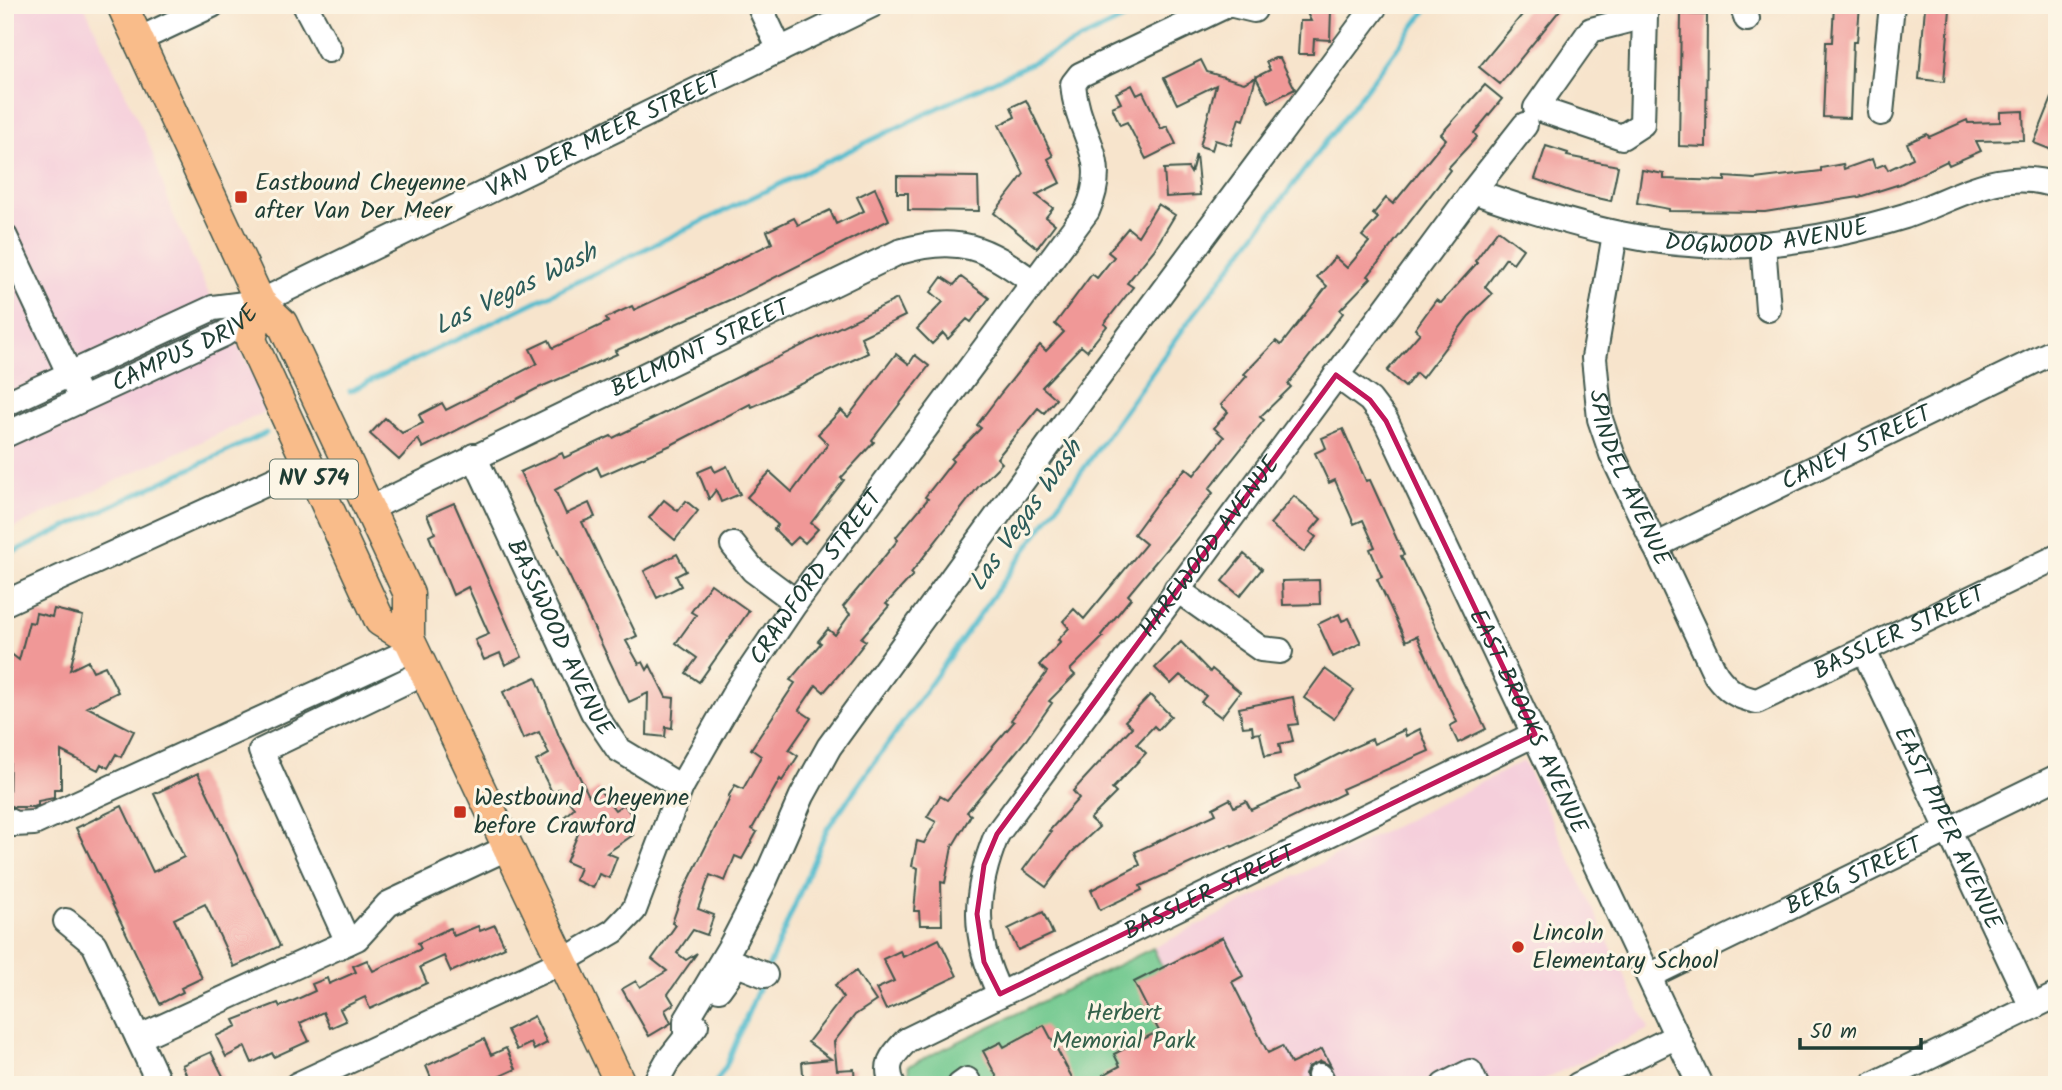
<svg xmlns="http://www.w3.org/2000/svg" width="2062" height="1090" font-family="Kalam,sans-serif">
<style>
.built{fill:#f5cfdb}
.green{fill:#70c88e;stroke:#488261;stroke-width:2}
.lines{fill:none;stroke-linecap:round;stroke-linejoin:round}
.stream{stroke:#51bbcd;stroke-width:5}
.building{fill:#f09897}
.minor-casing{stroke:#3f564b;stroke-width:28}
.major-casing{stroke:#3f564b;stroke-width:33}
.minor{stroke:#fff;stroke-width:24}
.major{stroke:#f9bc8a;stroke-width:30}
.marked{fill:none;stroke:#c2185b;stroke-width:5;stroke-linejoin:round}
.poi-dot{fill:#c8321e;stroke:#fcf5e5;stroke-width:2.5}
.labels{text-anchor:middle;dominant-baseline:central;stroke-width:6;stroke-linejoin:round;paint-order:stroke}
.shield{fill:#fcf5e5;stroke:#617469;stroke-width:2}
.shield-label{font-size:23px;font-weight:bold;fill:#1f3d34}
.street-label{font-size:24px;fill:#1f3d34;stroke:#fcf5e5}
.poi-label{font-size:24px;fill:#1f3d34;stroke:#fcf5e5;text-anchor:start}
.park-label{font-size:24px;fill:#33604a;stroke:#fcf5e5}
.water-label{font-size:26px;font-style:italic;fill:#2c5c5a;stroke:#fcf5e5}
</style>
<rect width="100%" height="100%" fill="#fcf5e5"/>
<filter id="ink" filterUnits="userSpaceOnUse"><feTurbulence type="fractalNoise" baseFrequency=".0143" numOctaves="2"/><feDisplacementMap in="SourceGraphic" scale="14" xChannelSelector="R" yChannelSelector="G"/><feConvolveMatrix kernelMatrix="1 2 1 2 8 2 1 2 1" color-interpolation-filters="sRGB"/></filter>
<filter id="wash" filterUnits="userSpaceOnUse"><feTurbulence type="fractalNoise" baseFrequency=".00686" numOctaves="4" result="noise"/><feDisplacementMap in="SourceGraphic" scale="28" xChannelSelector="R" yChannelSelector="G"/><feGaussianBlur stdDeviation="1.57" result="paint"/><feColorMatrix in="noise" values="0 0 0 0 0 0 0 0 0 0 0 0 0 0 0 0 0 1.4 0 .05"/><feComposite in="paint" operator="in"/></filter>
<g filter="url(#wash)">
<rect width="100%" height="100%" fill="#f7e4cc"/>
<path class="built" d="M5,5H84L150,146L173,214L231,343L239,346L272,409L5,532Z
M1524,761L1649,1029L1532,1085H1162L1207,1062L1153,948Z"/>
<path class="green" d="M1153,948L1207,1062L1162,1085H911L908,1066Z"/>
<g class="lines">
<path class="stream" d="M350,391L1152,5
M5,556L266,433
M768,968L827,829L1186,325L1430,5
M714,1085L726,1066L762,980"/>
</g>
<g id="blocks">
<path class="building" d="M1530,5H1564L1500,84L1479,67Z
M1834,5H1860L1857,42H1853L1850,118L1823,117L1826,42H1832Z
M1925,7L1950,9L1944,82L1919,79Z
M1305,9L1331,10L1330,40L1314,39L1313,54H1298L1300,21H1311Z
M1681,14L1707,15L1706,147L1679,146Z
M1275,58H1280L1295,89L1269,102L1256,77L1244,120L1239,118L1231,145L1215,140L1212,150L1200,146L1216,85L1177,104L1164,78L1201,60L1207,72L1244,83L1270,70L1266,62Z
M1132,85L1137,95L1143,92L1161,129L1167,126L1176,144L1146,159L1127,122L1120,125L1112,107L1121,103L1116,93Z
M1485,85L1502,99L1474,133L1477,137L1448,168L1450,170L1368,276L1371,278L1340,310L1343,313L1288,384L1291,387L1260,417L1264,420L1209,489L1213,493L1128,595L1131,598L1101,635L1103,637L1070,670L1075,675L1049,701L1052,703L1026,740L967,812L971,815L952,847L945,883L941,882L942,925H920L919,911H914L918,868L912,866L917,841L924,843L936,822L927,817L940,796L947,800L1014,722L1011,720L1047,672L1039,665L1061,642L1058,640L1069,628L1063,621L1074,609L1084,619L1146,544L1134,534L1164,493L1186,468L1194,475L1224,437L1214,428L1228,412L1221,405L1247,376L1244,374L1276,341L1281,345L1327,286L1317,277L1335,257L1347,268L1369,242L1362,236L1378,218L1373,214L1386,198L1393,204L1446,139L1441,134Z
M2056,88H2057V152L2034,143Z
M1026,100L1053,156L1048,159L1060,183L1036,195L1053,208L1046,217L1055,224L1037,248L994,213L1024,174L999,125L1015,117L1011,107Z
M2023,111L2024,140L1976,141L1981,151L1949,165L1947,161L1900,184L1859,197L1765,212L1669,211V209L1637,203L1642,170L1664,174V179L1725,181V177L1755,179L1821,171V168L1843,164L1844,169L1872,159L1875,168L1885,164L1888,170L1913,158L1907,143L1927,134L1929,137L1967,120L1968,123L2000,122V112Z
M1546,146L1568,153L1567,156L1618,166L1611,201L1575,193L1535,179Z
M1196,154L1200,195L1166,197L1164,169L1188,168L1191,173Z
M897,176L978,177L979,211L908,210V193H897Z
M875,188L889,220L736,297L615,351L617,354L536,389L423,448L418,439L399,460L370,434L385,418L402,433L423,423L419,415L442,403L446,410L531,367L537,363L530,349L549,340L553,348L608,322L606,318L632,306L634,310L689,284L772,243L767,231L794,218L798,225L830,210L836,224L864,211L857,197Z
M1158,204L1175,215L1154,250L1127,283L1133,287L1104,324L1107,326L1087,351L1081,346L1042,387L1056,399L1044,413L1038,408L997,458L1002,463L979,486L911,573L913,575L886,604L889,606L861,638L866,641L848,664L824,692L816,685L799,710L811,718L789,750L798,756L782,781L780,779L752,829L757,832L742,859L735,856L725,881L710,875L698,909L714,915L707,935L693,930L677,953L686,960L697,953L668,994L674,1004L665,1010L671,1023L649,1036L622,989L636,981L640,987L667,971L652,959L676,925L672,923L682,894L730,798L728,797L735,785L743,789L757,764L761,756L751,749L795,683L790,680L821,643L818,641L828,629L835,635L850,614L843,607L898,540L896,537L928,499L925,497L953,461L951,459L981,428L977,425L1001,393L1040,345L1046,351L1064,332L1055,324L1092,274L1097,278L1114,257L1108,252L1128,228L1138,236Z
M1498,230L1523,249L1513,263L1506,258L1485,287L1492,294L1469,316L1422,378L1416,373L1405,387L1387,371L1420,333L1415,329L1436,300L1441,303L1477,263L1475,261Z
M942,277L954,285L961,277L989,298L971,322L967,319L948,339L943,333L932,344L917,329L943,302L931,292Z
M897,299L905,316L861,337L868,353L752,407L750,404L671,445L601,476L597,467L555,490L566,514L589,503L595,517L582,522L637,636L626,641L639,664L643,662L647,670L650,665L666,697L674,698L672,728L666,727L665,737L647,735L648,693L629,702L520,472L562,453L564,458L611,436L613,438Z
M896,354L909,364L915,355L929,366L872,440L874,442L841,478L844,480L811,523L818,529L805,543L798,537L790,545L774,529L778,525L747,497L770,472L792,492L828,444L818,434L841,410L848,417Z
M1343,429L1366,481L1370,480L1404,555L1401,556L1486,729L1458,743L1450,726L1457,722L1417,636L1406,641L1377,579L1382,577L1370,549L1375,547L1363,520L1354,524L1335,480L1329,483L1315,453L1326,448L1322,438Z
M712,466L715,472L727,466L740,494L721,502L716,490L709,499L698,472Z
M1294,496L1321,519L1310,532L1316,537L1304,552L1270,524Z
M664,500L678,511L686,501L698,511L675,540L649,518Z
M454,503L522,657L505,665L500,653L484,660L475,640L489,634L468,587L453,595L429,536L435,533L427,515Z
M677,554L686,571L676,576L681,586L657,598L644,571Z
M1244,554L1262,569L1240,596L1222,581Z
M1319,580L1320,604L1283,605L1282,581Z
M711,584L749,611L699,682L686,673L697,658L676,643L696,615L691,612Z
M54,609L83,616L70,670L88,661L93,671L105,666L118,692L87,707L134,731L121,757L116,754L108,768L101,764L98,770L61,751V789H54V798L38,801V805L33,807H13L9,805L10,745L5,747V649L19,660L29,622L34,623L36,613L52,617Z
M1339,614L1342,621L1349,618L1361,643L1333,657L1318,624Z
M1181,642L1210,672L1212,669L1240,692L1221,717L1201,702L1206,696L1180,675L1171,684L1155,668Z
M1325,669L1354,690L1334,719L1304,698Z
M536,677L559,736L589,796L598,788L615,810L624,804L634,819L626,824L633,835L607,853L617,857L609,878L599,874L593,888L575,880L580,868L566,862L578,834L564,817L574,808L559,789L552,792L536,761L549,754L539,732L523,739L503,692Z
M1150,695L1171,716L1158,730L1154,726L1137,744L1146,753L1112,789L1116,793L1090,819L1099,827L1072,852L1046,887L1023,870L1051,832L1049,831L1079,798L1073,791L1132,727L1125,721Z
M1293,697L1298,724L1289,725L1293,741L1279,744L1281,753L1265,756L1260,733L1253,734L1252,726L1243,727L1239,708Z
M1420,729L1429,751L1342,789L1344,793L1232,847L1231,845L1140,886L1142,890L1100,910L1091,890L1140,865L1135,852L1216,814L1213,808L1230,799L1234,807L1246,801L1251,810L1300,788L1295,777L1343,752L1372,739L1374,744L1404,730L1406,736Z
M198,773L280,946L234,967L205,904L174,919L202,978L181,988L183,992L160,1004L76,828L122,806L153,872L184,857L154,794Z
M1043,912L1053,934L1018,950L1008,929Z
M495,925L505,947L451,972L444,956L420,967L427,983L370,1009L365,997L340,1009L346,1021L330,1028L323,1012L300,1023L309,1041L274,1057L272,1053L252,1063L245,1047L226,1057L216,1036L237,1026L234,1020L278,1003L280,1007L315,991L312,984L327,978L329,984L356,972L353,966L367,960L373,971L421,949L418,943L450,928L454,936L478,926L480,931Z
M1223,937L1243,976L1232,982L1268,1053L1282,1046L1291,1064L1322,1049L1331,1066L1321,1061L1308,1067L1305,1075L1308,1085H1108L1103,1075L1120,1066L1114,1054L1159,1031L1134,982Z
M939,939L957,976L886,1010L876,989L894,981L883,959L900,951L903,957Z
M856,971L876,1001L855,1015L834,1042L837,1070L854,1069L855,1085H804L802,1062L831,1059L808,1042L843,997L835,985Z
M534,1016L547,1043L534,1050L531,1043L517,1050L507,1030Z
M1044,1025L1076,1085H1001L983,1051L1001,1042L1004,1047Z
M484,1039L491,1055L506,1048L516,1069L483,1084L480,1078L465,1085H434L426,1066Z
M211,1052L224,1078L209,1085H191L182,1065Z"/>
</g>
</g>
<g filter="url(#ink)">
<use href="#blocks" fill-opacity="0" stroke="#3f564b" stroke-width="2"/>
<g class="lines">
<g class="minor-casing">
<g id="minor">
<path d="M305,5L329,50"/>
<path d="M759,5L780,50"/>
<path d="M1233,5L1254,10"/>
<path d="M1645,5L1642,7L1645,16L1642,124L1622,137L1536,108L1591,30L1645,16"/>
<path d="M1742,5L1747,19"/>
<path d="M138,40L212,5"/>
<path d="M1881,113L1892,5"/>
<path id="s1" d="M1473,191C1567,224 1663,253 1764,244C1811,240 1859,230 1905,216C1956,199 2002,165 2057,186"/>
<path id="s2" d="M1615,234L1594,358L1600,419L1612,454L1716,675C1728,691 1737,697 1757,701L2057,557"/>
<path d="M5,237L77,390"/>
<path d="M1763,244L1768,309"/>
<path id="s3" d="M1336,375L1370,400L1386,421L1700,1085"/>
<path d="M5,404L213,308L260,302"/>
<path id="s4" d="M5,435L224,334L242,322L260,302L872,5"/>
<path id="s5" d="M474,456L593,712L618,749L681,787"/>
<path id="s6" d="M369,509L899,252C958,234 986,247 1034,283"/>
<path d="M733,545L753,570L796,602"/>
<path id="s7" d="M1655,546L2057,350"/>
<path d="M1176,589L1261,649L1280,651"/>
<path d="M5,603L307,465"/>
<path id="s8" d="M1864,651L2032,1007"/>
<path d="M5,819L14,824L34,823L414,649"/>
<path d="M66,921L94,944L160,1085"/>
<path d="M348,942L261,751L425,672"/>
<path id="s9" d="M1649,976L2057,777"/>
<path d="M719,989L737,964L765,975"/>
<path id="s10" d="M1000,994C972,937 973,893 997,834L1473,191L1525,125"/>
<path d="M138,1038L357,938L388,904L509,847"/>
<path d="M686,1038V1021L732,944L765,880L802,796L829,747L1083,398L1376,5"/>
<path d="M1320,1076L1324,1085"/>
<path id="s11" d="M297,1085L563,961L614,931L634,910L681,787L737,689L796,602L1087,211C1112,155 1077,137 1073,84L1080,75L1227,5"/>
<path d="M654,1085L667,1062L696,1025"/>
<path id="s12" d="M893,1085C883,1064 893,1055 907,1040L1535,734"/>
<path d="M960,1085L967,1080L970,1085"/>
<path d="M1444,1085L1470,1072L1476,1085"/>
<path d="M1578,1085L1677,1036"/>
<path d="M1872,1085L2057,995"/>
</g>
</g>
<g class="major-casing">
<path id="major" d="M122,5L260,302L282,323L409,594V639L621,1085
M260,302L251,340L380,621L409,639"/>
</g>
<use href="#minor" class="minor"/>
<use href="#major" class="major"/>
</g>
</g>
<path class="marked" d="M1336,375L1370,400L1386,421L1535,734L1000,994L984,962L977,914L984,865L997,834Z"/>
<g class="poi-dot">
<rect x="234" y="190" width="14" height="14" rx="3.5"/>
<rect x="453" y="805" width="14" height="14" rx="3.5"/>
<circle cx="1518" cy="947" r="7"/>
</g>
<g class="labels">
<rect class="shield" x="270" y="459.5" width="88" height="39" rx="5"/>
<g class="shield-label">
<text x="314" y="479">NV 574</text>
</g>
<g class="street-label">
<text stroke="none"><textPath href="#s4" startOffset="672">VAN DER MEER STREET</textPath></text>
<text stroke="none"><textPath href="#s1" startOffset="301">DOGWOOD AVENUE</textPath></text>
<text stroke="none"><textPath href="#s4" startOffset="200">CAMPUS DRIVE</textPath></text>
<text stroke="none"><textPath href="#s6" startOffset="368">BELMONT STREET</textPath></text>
<text stroke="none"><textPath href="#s7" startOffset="224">CANEY STREET</textPath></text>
<text stroke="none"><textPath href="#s2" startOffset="252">SPINDEL AVENUE</textPath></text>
<text stroke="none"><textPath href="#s10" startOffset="523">HAREWOOD AVENUE</textPath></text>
<text stroke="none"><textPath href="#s11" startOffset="763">CRAWFORD STREET</textPath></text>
<text stroke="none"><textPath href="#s2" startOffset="676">BASSLER STREET</textPath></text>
<text stroke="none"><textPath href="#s5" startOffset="201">BASSWOOD AVENUE</textPath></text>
<text stroke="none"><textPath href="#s3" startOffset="401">EAST BROOKS AVENUE</textPath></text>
<text stroke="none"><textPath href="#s8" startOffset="196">EAST PIPER AVENUE</textPath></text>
<text stroke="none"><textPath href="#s9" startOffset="228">BERG STREET</textPath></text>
<text stroke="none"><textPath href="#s12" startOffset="388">BASSLER STREET</textPath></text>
</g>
<g class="poi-label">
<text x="255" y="183">Eastbound Cheyenne<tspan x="255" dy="28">after Van Der Meer</tspan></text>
<text x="474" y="798">Westbound Cheyenne<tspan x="474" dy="28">before Crawford</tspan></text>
<text x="1532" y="933">Lincoln<tspan x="1532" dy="28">Elementary School</tspan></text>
</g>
<g class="park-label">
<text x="1124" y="1013">Herbert<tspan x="1124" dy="28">Memorial Park</tspan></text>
</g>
<g class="water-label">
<text transform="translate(516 290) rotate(-26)">Las Vegas Wash</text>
<text transform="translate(1026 516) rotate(-55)">Las Vegas Wash</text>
</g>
</g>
<rect width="2062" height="1090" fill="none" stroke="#fcf5e5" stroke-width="28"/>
<path d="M1800 1038v10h121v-10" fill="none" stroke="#1f3d34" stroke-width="3.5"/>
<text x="1810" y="1038" font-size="21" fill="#1f3d34" stroke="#fcf5e5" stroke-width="5" paint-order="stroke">50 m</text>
</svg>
